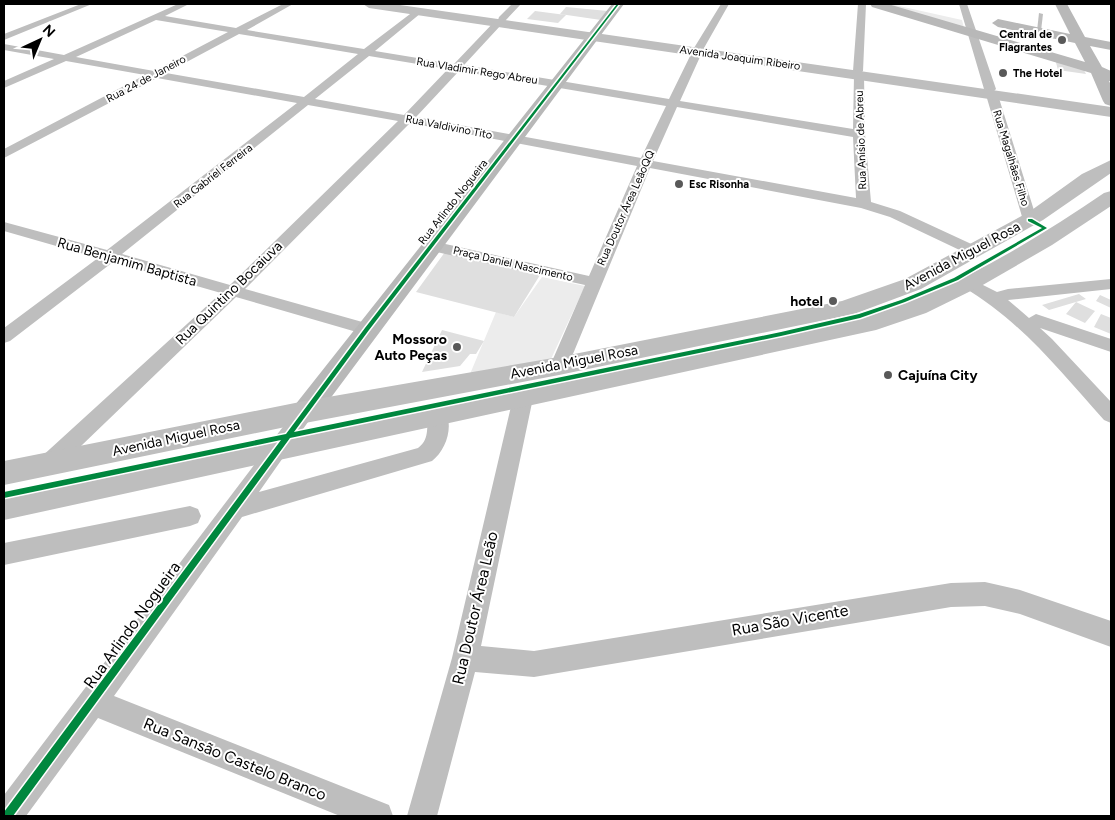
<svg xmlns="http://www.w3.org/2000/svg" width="1115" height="820" font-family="Figtree,sans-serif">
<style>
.green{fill:#ececec}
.building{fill:#dfdfdf}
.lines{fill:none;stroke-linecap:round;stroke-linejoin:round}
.lane{fill:#bebebe;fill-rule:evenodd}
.street{fill:#bebebe;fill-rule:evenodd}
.secondary{fill:#b8b8b8;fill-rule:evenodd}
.primary{fill:#bebebe;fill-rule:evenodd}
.cycleway-casing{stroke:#fff;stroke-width:3}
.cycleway{fill:#00873e;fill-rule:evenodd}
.poi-dot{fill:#595959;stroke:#fff;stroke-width:2}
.labels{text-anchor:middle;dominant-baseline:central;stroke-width:4;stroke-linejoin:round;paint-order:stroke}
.far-poi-label{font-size:11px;font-weight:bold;fill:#000;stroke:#fff;text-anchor:start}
.far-street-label{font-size:11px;fill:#000;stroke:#fff}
.street-label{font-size:14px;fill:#000;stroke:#fff}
.poi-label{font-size:14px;font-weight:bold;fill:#000;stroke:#fff;text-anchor:end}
.near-street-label{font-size:16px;fill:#000;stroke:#fff}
</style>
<rect width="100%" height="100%" fill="#fff"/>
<path class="green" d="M880,4H890L962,20L964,28Z
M542,277L585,286L551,359L470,374L496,312L514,317Z"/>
<path class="building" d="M566,7L608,11L601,20L560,14Z
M535,11L558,14L566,15L558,23L527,19Z
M1055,59L1083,68L1086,74L1058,70Z
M445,252L540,275L514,317L416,292Z
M1079,294L1086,299L1049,310L1042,305Z
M1100,295L1111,300V308L1096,301Z
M1076,302L1095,311L1085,323L1066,314Z
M1101,314L1111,318V334L1094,327Z
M442,330L484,341L476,354H470L460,366L422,372Z"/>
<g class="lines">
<path class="lane" d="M1039,13L1043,14L1041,31L1039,32L1037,31Z"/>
<path class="street" d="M81,4H92L4,40V34Z
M178,4H189L165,16L236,28L283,4H293L247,30L364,49L418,8L421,9V13L375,51L454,64L495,21L498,20L499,17L512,4H521L505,21L502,22L501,25L464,65L669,99L694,48L721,4H729L704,48L680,101L853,129L854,76L856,74L853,71L858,4H866L863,71L861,73L864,76L865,134L871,202L900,211L980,248L982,251L980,254H968L890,217L861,208L650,168L568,366L566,371L559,373L552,371L550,366L585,285L432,251L427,249L424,246L427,243L432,241L589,276L637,166L410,123L245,289L373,325L376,329L373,333L367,335L236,297L55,471L47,474L39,471L36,465L39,459L221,293L113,262L10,341L4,343V328L98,258L4,231V222L107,250L297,103L157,78L4,158V149L145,75L66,61L4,88V81L54,59L4,50V44L64,55ZM156,20L228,32L154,71L76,57ZM239,34L358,54L304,97L166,73ZM369,56L448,69L404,115L315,99ZM459,71L666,106L641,158L416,117ZM308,105L398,121L230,285L122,254ZM677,107L853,137L856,198L653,161Z
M959,4H967L996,89L993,92L998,95L1037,220L1035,223H1025L1023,220L986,95L989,92L984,89Z
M969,278L997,292L1008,289L1111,279V289L1008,300L1029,318L1036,314L1111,339V352L1040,328L1052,339L1111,402V423L1104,420C1060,371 1021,321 963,287L961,283L963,279Z
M523,391L530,393L533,398L481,646L534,651L951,583L985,582L1020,590L1111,621V647L1020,614L985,606L951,607L534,677L475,672L437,816H407L452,658L513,398L516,393Z
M305,404L312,407L315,412L259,492L418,448C432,438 424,424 431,410L438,408L445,410C454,427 446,450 432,461L242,517L114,696L389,805L393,816H340L98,718L26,816H4V795L298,407Z
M190,506L198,509L201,516L198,523L190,526L4,565V543Z"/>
<path class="secondary" d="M612,4H624L315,419L305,423L295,419L291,412L295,405Z
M870,4H888L1085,62L1075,43L998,27L992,23L998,19L1070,34L1055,4H1067L1085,37L1111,42V50L1090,46L1102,67L1111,71V81H1109L1111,85V106L1105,104L1103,101L1091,73L872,7Z"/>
<path class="primary" d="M363,4H393L1111,107V117L369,8Z
M1111,160V173L1043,220L921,289L854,314L559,375L305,423L4,485V461L305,401L559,357L842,301L905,279L1029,212L1082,174Z
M1111,191V206L1052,245L981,286L926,313L876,330L4,520V493L865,316C952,291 1030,243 1104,193Z"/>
<g class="cycleway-casing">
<path id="cycleway" d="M617,4H619L369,330L294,432L781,332L859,314L901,300L954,278L1042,228L1028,221V219H1032L1047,228L958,280L905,302L860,318L781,336L290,438L13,816H4V812L281,440L4,498V492L286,434L365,328Z"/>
</g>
<use href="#cycleway" class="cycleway"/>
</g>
<g class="poi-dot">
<circle cx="1062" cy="40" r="5"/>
<circle cx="1003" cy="73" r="5"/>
<circle cx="679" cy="184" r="5"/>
<circle cx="833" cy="301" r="5"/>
<circle cx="457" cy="347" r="5"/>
<circle cx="888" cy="375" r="5"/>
</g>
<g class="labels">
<g class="far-poi-label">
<text x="1052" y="34" text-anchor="end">Central de<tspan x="1052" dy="13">Flagrantes</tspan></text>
<text x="1013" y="73">The Hotel</text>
<text x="689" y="184">Esc Risonha</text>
</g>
<g class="far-street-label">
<text transform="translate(740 58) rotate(8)">Avenida Joaquim Ribeiro</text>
<text transform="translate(477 71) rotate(9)">Rua Vladimir Rego Abreu</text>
<text transform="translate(146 79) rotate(-28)">Rua 24 de Janeiro</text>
<text transform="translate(449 127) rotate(11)">Rua Valdivino Tito</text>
<text transform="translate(861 140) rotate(-92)">Rua Anísio de Abreu</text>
<text transform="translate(1011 158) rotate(73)">Rua Magalhães Filho</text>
<text transform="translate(213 176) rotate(-38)">Rua Gabriel Ferreira</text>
<text transform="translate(453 202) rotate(-52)">Rua Arlindo Nogueira</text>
<text transform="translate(626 208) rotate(-66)">Rua Doutor Área LeãoQQ</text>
<text transform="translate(513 264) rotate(13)">Praça Daniel Nascimento</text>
</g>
<g class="street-label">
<text transform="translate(962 256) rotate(-28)">Avenida Miguel Rosa</text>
<text transform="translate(127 262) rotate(16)">Rua Benjamim Baptista</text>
<text transform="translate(229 293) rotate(-44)">Rua Quintino Bocaiuva</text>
<text transform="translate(574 362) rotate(-11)">Avenida Miguel Rosa</text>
<text transform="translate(176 438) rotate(-12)">Avenida Miguel Rosa</text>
</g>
<g class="poi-label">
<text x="823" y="301">hotel</text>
<text x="447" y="339">Mossoro<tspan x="447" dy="16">Auto Peças</tspan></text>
<text x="898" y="375" text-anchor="start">Cajuína City</text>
</g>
<g class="near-street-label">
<text transform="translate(475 608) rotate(-77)">Rua Doutor Área Leão</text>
<text transform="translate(790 620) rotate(-10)">Rua São Vicente</text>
<text transform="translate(132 625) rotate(-54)">Rua Arlindo Nogueira</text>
<text transform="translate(235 759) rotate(22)">Rua Sansão Castelo Branco</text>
</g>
</g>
<rect width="1115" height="820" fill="none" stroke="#000000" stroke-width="10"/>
<g transform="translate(40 40) rotate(44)" stroke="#ffffff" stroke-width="4" paint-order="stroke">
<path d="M0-4L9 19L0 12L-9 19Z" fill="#000000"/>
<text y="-8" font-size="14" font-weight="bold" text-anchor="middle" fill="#000000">N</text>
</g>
</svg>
